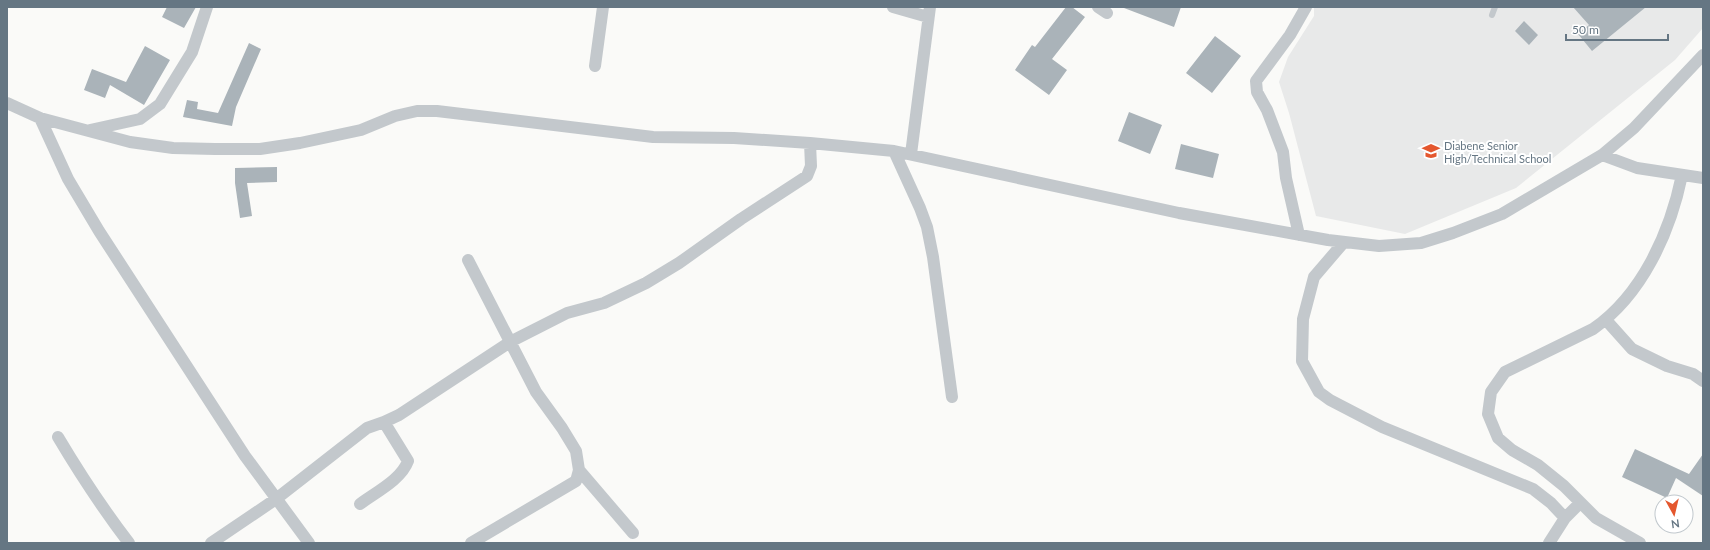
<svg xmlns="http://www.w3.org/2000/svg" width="1710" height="550" font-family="Lato,sans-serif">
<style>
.built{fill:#e8e9e9}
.building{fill:#aab3b9}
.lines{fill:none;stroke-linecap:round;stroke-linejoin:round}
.service{stroke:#c3c8cc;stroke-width:6}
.minor{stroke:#c3c8cc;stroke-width:12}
.labels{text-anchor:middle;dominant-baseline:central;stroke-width:4;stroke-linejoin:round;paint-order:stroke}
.poi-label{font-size:11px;fill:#657683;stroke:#fff;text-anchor:start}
</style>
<rect width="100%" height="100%" fill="#fafaf8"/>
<path class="built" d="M1314,7H1703V28L1675,60L1516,188L1405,234L1316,216L1289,113L1279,82L1288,57L1314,16Z"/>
<path class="building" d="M167,7H196L184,28L162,17Z
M1066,7H1072L1085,17L1052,59L1067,70L1049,95L1015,70L1032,45L1035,47Z
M1124,7H1181L1174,27L1124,8Z
M1573,7H1646L1592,51L1578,34L1589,25Z
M1524,21L1538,35L1529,45L1515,31Z
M1215,36L1241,56L1212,93L1186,73Z
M249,43L261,49L236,107L232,126L183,117L187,100L198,102L197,109L218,113Z
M145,46L170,60L144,105L110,85L105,98L84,90L92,69L126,82Z
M1129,112L1162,125L1150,154L1118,141Z
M1181,144L1219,154L1213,178L1175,169Z
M277,167V182L247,183L252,216L240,218L235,183V168Z
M1635,449L1689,474L1703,454V496L1676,478L1667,498L1622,477Z"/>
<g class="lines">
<path class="service" d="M1492,15L1495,7"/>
<path class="minor" d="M893,7L928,17
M1098,7L1107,13
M595,66L603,7
M7,103L40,118L130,142L173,148L215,149H260L300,143L361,130L395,116L417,111H437L653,137L734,138L810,143L894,151L1179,213L1328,240L1379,246L1421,243L1453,233L1502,214L1602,155L1634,128L1703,55
M40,118L68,179L99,231L245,456L309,543
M90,130L140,119L160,104L192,52L207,7
M894,151L920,208L927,227L933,257L952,397
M911,154L930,7
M1602,155L1637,168L1703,178
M1299,235L1286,178L1283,152L1267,110L1257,92L1256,81L1290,35L1306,7
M1344,242L1314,277L1303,319L1302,361L1319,392L1330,400L1382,427L1533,489L1551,503L1565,518
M468,260L536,392L562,428L576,451L579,470L576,481L471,543
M1606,320L1632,349L1667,366L1693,374L1703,381
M58,437C80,474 103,509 129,543
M579,470L633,533
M360,504C376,492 401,480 408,461L384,422
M211,543L276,499L367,428L384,422L399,415L510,342L567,313L604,303L646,283L679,263L741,219L807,176L811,166L810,143
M1549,543L1565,518L1580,503
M1640,543L1596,518L1564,486L1538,465L1512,450L1498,438L1488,414L1491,392L1505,372L1593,329C1642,295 1670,233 1682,175"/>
</g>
<defs>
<g id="school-bare" transform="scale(1.38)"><path d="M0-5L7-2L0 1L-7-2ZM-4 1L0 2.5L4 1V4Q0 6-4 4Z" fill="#e4572e" stroke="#fff" stroke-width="2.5" paint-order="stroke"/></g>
</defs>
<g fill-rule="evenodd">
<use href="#school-bare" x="1431" y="151"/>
</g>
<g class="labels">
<g class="poi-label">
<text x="1444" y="145">Diabene Senior<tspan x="1444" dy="13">High/Technical School</tspan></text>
</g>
</g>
<rect width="1710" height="550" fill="none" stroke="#657683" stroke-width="16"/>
<g transform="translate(1674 514) rotate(172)"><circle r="19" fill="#ffffff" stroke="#c1c8cd"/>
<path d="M0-3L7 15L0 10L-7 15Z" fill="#e4572e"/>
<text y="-6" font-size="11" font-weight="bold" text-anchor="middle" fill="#657683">N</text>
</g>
<path d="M1566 34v6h102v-6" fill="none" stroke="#657683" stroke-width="2"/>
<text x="1572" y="34" font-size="12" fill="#657683" stroke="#ffffff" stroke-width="3" paint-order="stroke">50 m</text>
</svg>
